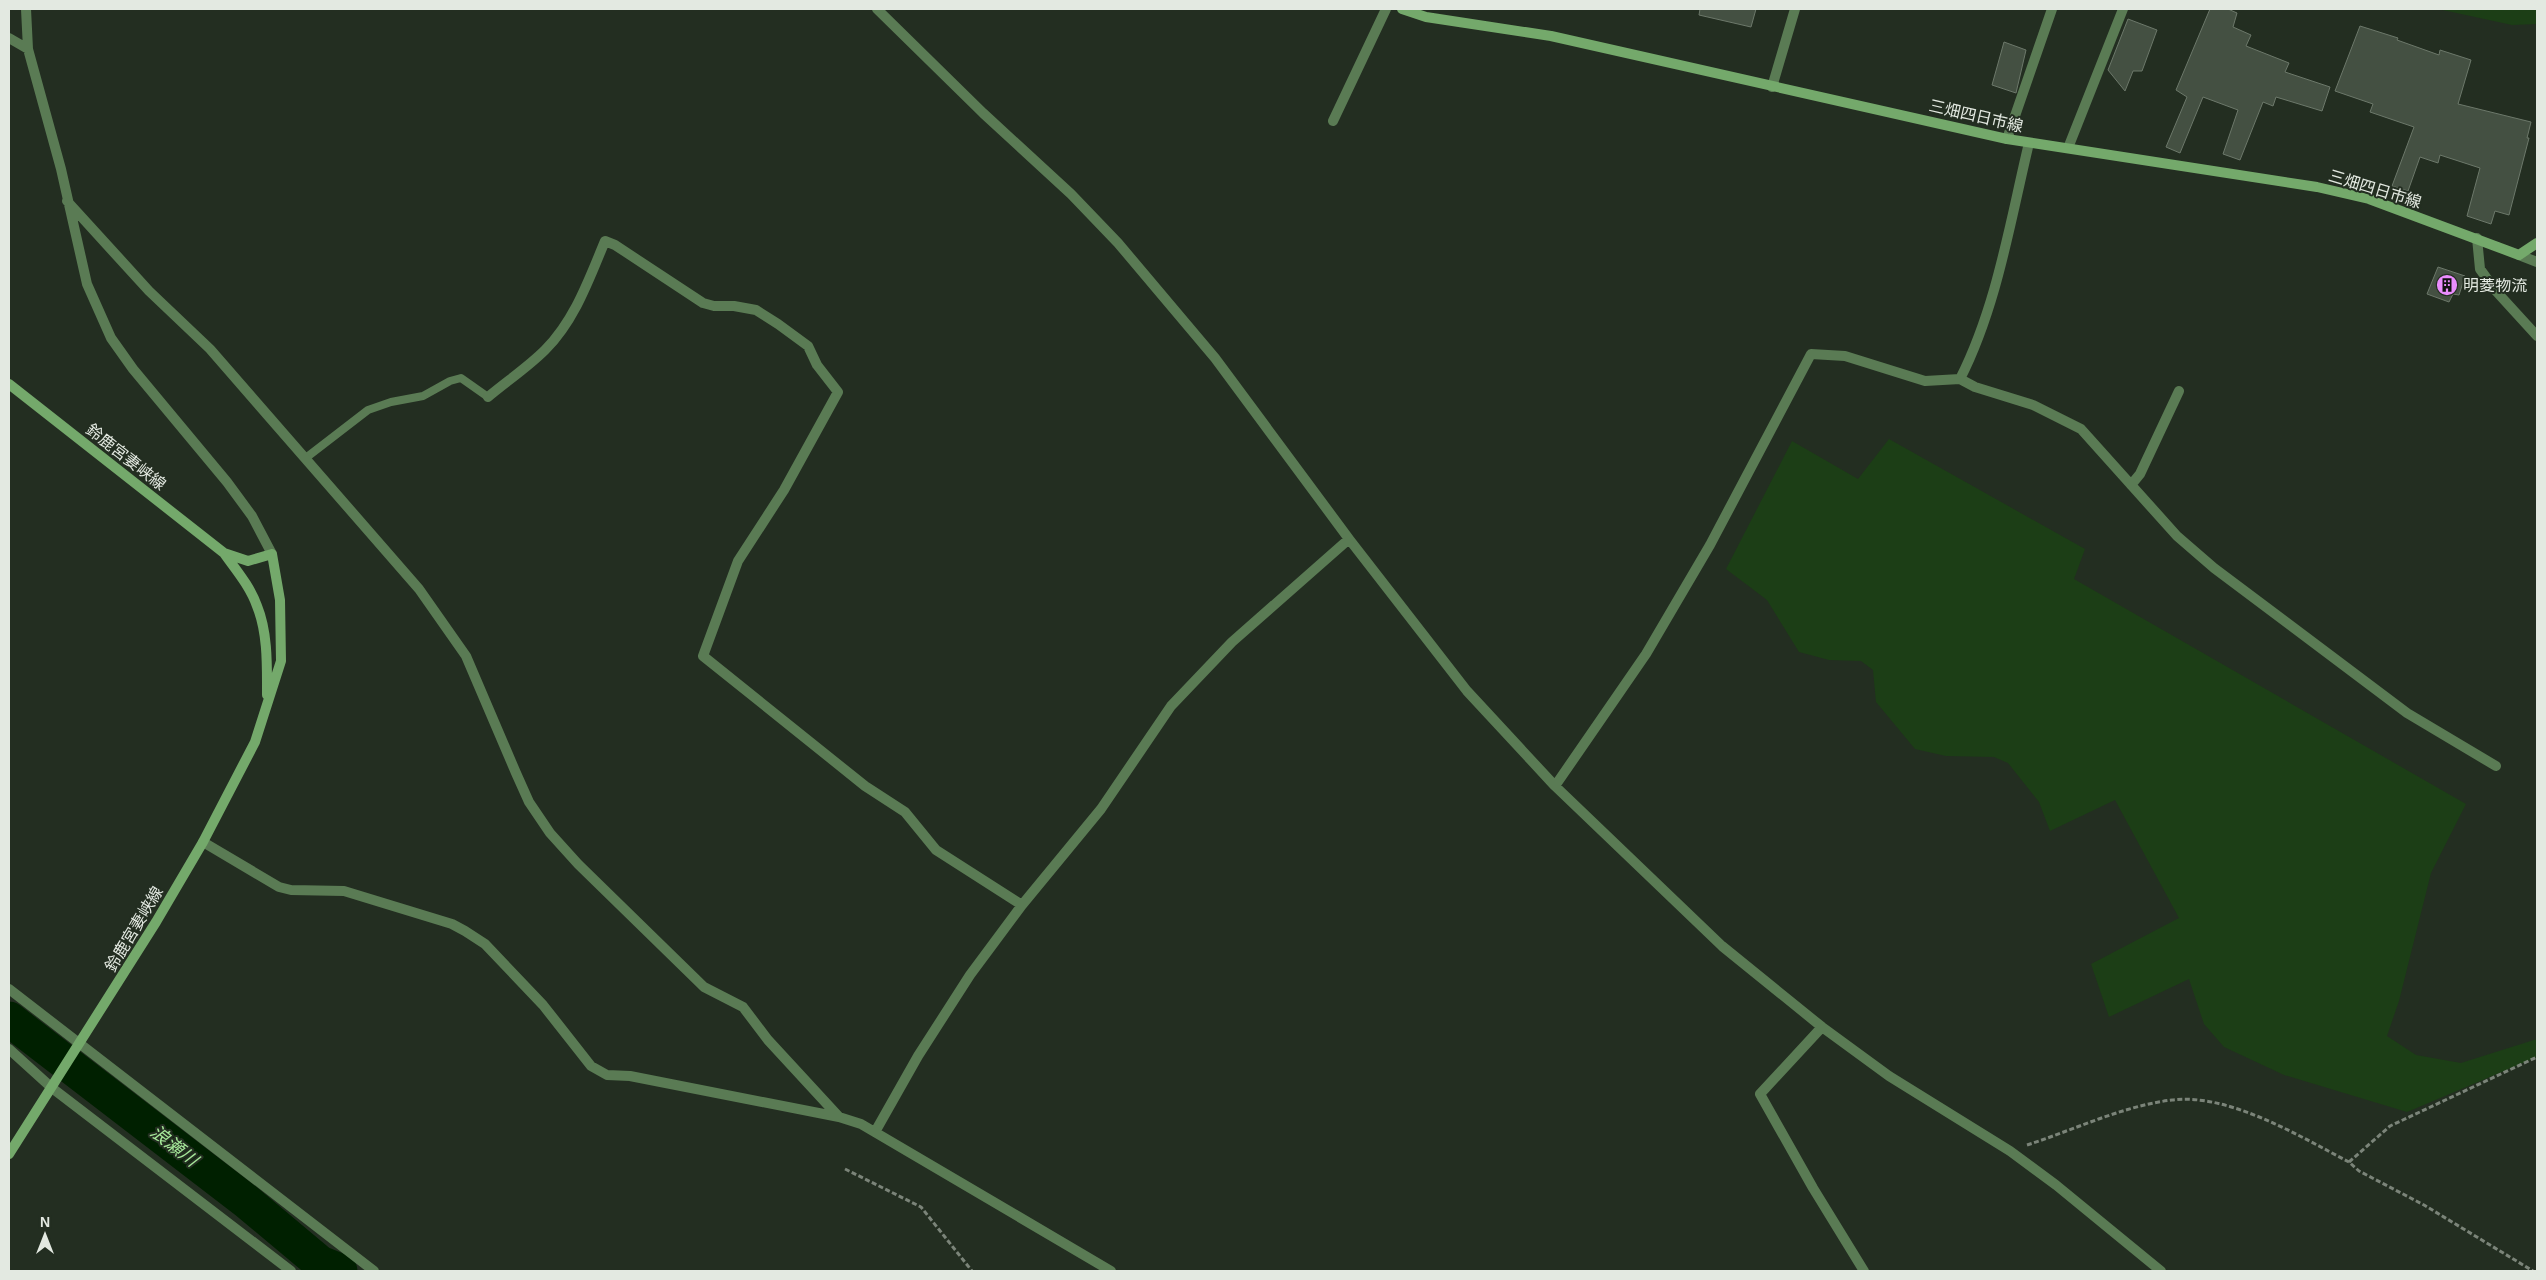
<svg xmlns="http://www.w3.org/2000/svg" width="2546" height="1280" font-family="Arial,'Noto Sans JP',sans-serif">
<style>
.green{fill:#1c3e16}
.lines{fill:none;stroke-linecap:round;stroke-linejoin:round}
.river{stroke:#002000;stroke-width:35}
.building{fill:#445042;stroke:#6c786a}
.path{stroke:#7b8479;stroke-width:3;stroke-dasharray:5 2.5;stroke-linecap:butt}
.lane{stroke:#5a7b54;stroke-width:8}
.street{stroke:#5a7b54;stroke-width:10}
.secondary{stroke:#74a96b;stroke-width:10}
.labels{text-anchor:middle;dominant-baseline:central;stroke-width:4;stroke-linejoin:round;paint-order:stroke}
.street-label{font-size:16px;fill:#e3e9e1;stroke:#232e21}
.poi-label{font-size:16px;fill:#e3e9e1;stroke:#232e21;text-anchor:start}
.water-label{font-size:18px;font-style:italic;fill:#a6e89a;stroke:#232e21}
</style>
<rect width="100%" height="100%" fill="#232e21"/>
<path class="green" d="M2438,9H2537V24L2512,25Z
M1889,439L2085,549L2074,579L2466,804L2431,873L2399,1001L2387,1036L2416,1055L2461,1063L2537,1039V1057L2407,1112L2284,1075L2224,1047L2204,1024L2189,979L2109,1017L2091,964L2179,918L2115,800L2050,831L2039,802L2008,763L1994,757L1946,756L1915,749L1876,702L1873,670L1861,661L1829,660L1799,652L1767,600L1726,569L1792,441L1858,479Z"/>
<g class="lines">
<path class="river" d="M9,1019L246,1201L320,1263L340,1271"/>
</g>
<path class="building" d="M1700,9H1756L1751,27L1699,15Z
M2210,9H2228L2237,13L2233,27L2251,35L2246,46L2289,63L2285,72L2330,87L2322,111L2276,97L2273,106L2263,102L2240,160L2223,154L2238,110L2203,97L2180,153L2166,147L2187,97L2176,90Z
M2128,19L2157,30L2142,71H2133L2125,91L2108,70Z
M2360,26L2398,38L2397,40L2439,55L2440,50L2471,60L2458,104L2531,122L2527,138H2529L2509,215L2495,211L2491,224L2467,216L2480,168L2440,155L2438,163L2420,157L2408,191L2392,186L2414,127L2370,112L2373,104L2335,91Z
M2004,42L2026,50L2016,93L1992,85Z
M2438,267L2465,276L2459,295L2453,294L2449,302L2427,294Z"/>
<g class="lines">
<path class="path" d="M2027,1145C2074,1130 2122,1106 2172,1100C2229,1093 2299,1136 2349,1162L2359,1171L2424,1205L2533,1271
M2349,1162L2390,1126L2537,1057
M845,1169L921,1207L972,1271"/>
<path class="lane" d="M307,457L368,410L391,402L423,396L450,381L461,378L488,397"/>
<path class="street" d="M26,9L28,49L61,169L87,284L111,338L133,369L227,482L252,516L272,554
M877,9L983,113L1071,194L1118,243L1215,358L1349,539L1467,691L1555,786L1722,946L1822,1027L1889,1076L2010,1151L2056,1185L2161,1271
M9,38L28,49
M1772,87L1795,9
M1333,121L1386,9
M2007,139L2052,9
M2068,148L2123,9
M67,201L149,291L210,349L419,589L466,656L516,773L529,802L550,833L578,864L704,987L743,1007L768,1040L839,1117
M2477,238L2480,269L2495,290L2537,336
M2519,255L2537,262
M1960,379C1997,306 2010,222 2029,143
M488,397C507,381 528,367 545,350C575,320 589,279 605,241L615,245L703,303L714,306H734L756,310L778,324L808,346L817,365L838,392L784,490L738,561L703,656L865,786L905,812L936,850L1022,905
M2131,485L2140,474L2179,391
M1555,786L1646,654L1710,545L1811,354L1845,356L1925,381L1960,379L1975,387L2033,405L2081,429L2177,536L2214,568L2407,713L2496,766
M203,842L279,887L291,890L344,891L452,924L465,931L485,944L543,1005L591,1066L607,1075L630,1076L839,1117L861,1124L1111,1271
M9,989L374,1271
M1822,1027L1760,1094L1813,1188L1864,1271
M9,1049L52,1088L291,1271
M875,1132L918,1056L970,975L1022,905L1101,809L1171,706L1232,642L1349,539"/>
<path class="secondary" d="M1402,9L1426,17L1551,36L2007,139L2317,187L2369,199L2519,255L2537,243
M9,384L224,553C236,570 250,586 257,606C268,633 267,666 267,695
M9,1154L156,922L203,842L255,742L281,661L280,600L272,554L248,561L224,553"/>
</g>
<defs>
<g id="building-disc" transform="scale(1.125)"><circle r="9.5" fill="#ea8dfd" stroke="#232e21"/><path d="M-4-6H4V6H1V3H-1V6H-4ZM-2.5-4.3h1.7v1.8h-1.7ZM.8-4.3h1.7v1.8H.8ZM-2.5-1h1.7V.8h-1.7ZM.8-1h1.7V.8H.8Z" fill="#111"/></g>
</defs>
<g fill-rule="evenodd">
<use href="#building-disc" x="2447" y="285"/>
</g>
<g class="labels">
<g class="street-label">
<text transform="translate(1976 116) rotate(13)">三畑四日市線</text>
<text transform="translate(2375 189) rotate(17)">三畑四日市線</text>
<text transform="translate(126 457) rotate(38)">鈴鹿宮妻峡線</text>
<text transform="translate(134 929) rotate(-59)">鈴鹿宮妻峡線</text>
</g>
<g class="poi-label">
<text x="2463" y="285">明菱物流</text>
</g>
<g class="water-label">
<text transform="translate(174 1146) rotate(38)">浪瀬川</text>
</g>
</g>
<rect width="2546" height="1280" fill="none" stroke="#e3e9e1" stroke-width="20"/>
<g transform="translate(45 1235)" stroke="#232e21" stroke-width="4" paint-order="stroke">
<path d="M0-4L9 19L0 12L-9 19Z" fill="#e3e9e1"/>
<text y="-8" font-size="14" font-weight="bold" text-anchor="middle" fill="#e3e9e1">N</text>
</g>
</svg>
